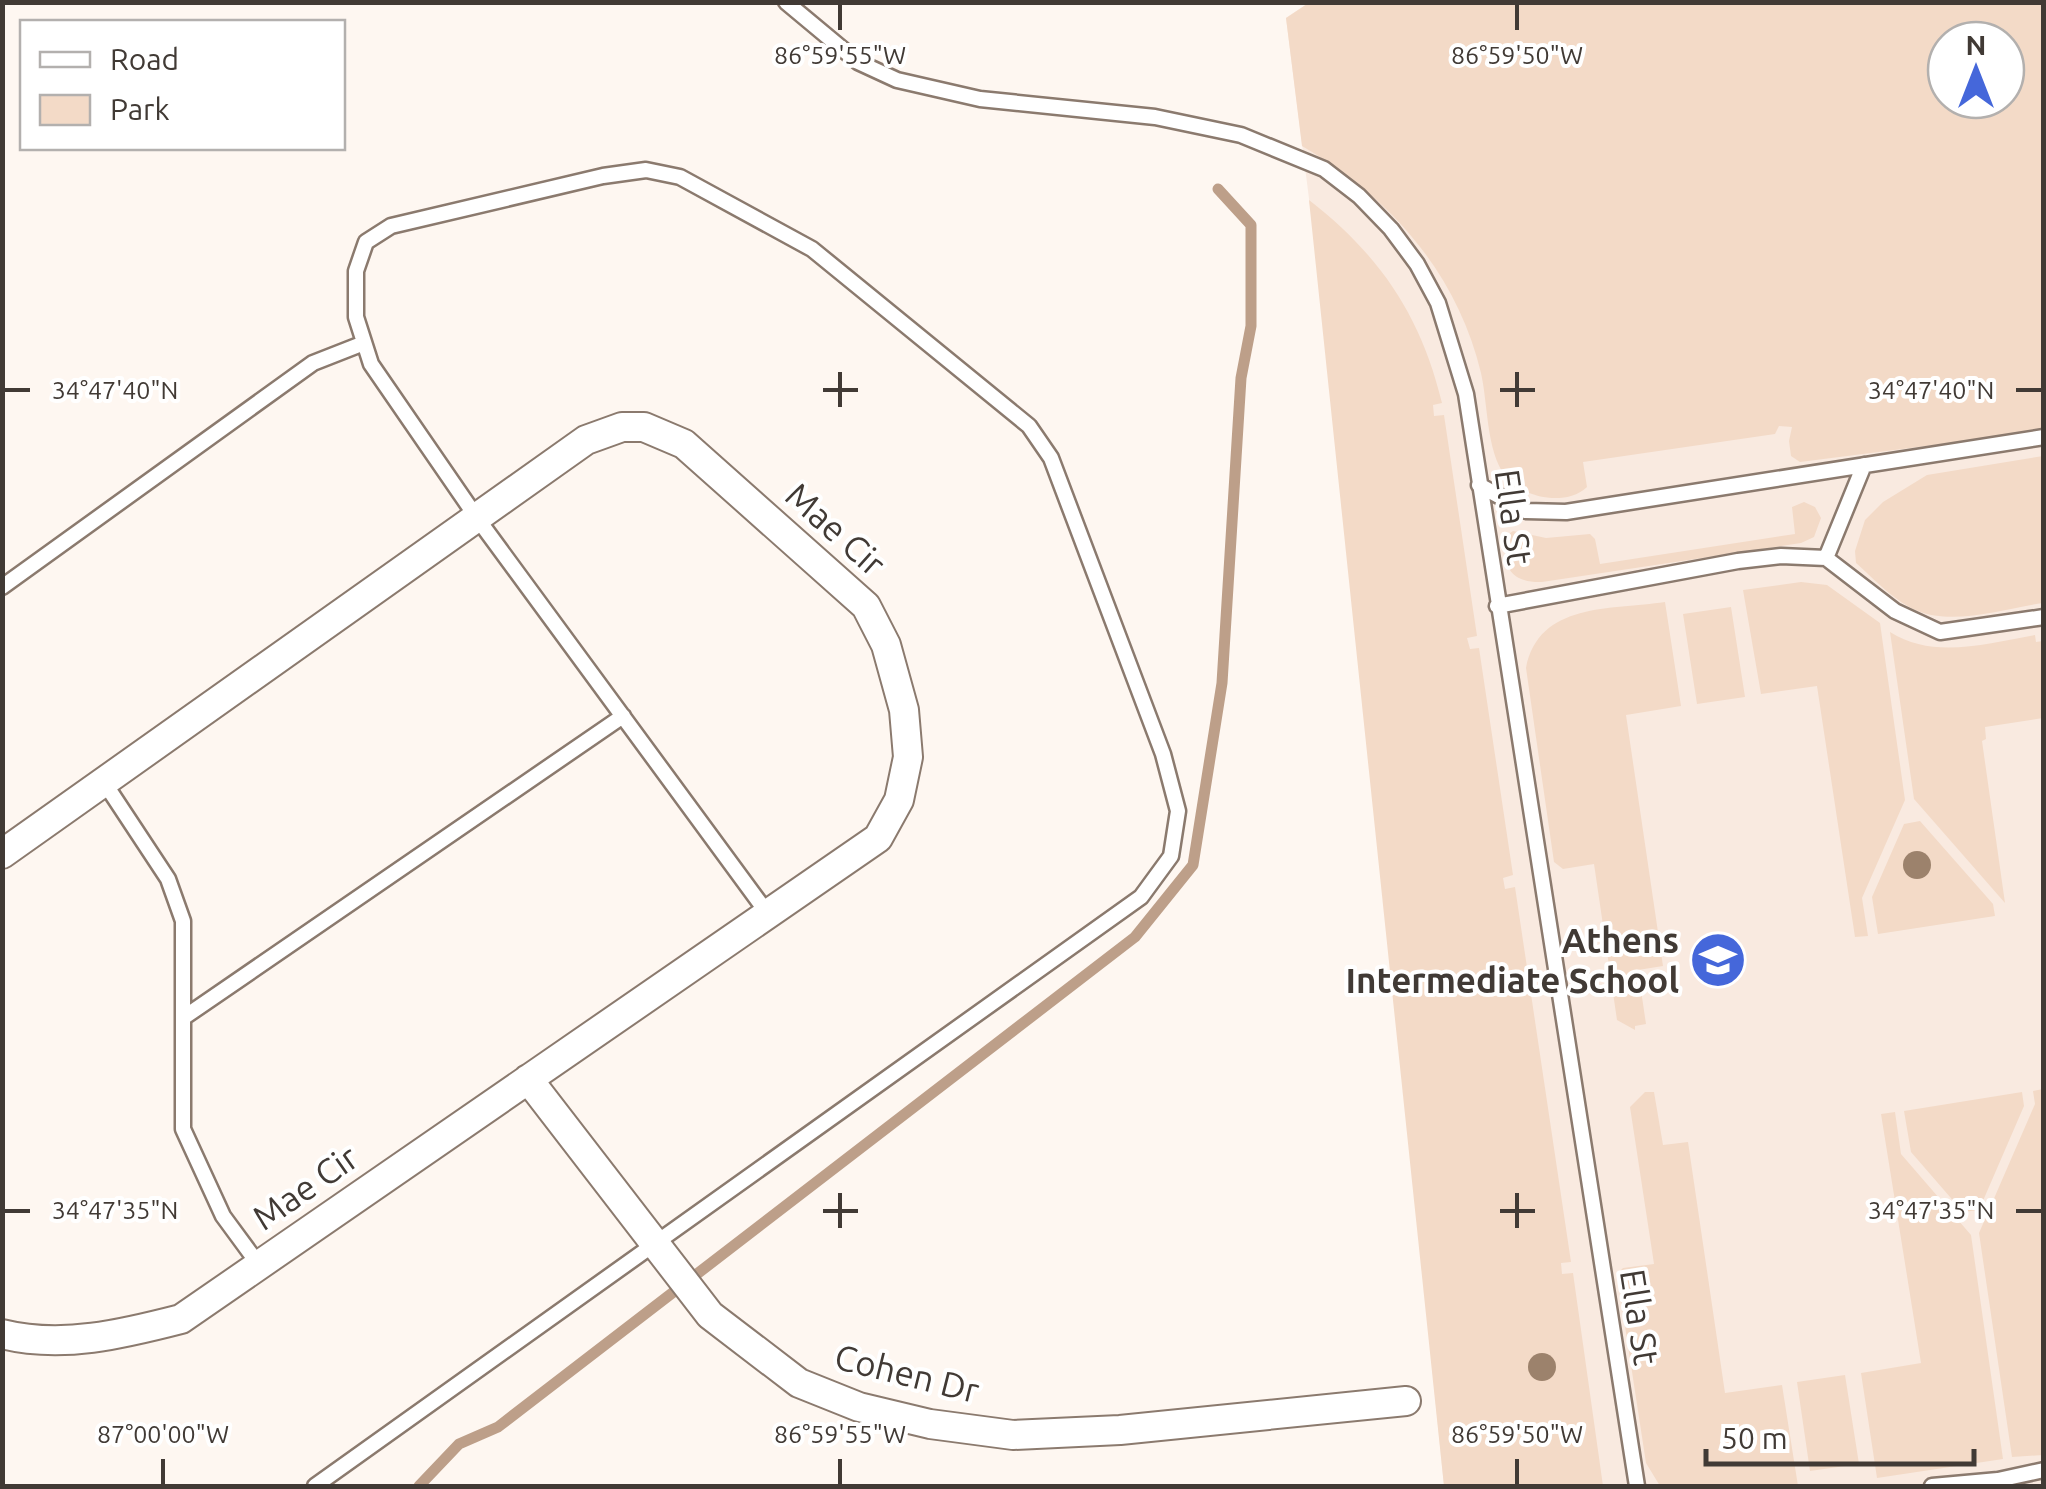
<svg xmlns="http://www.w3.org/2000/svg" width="2046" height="1489" font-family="Ubuntu,sans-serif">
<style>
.built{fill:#f9eae0;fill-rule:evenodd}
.green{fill:#f3dac7;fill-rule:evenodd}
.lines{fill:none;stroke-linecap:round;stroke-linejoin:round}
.stream{stroke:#bd9f89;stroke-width:11}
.lane-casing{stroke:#8b7a6e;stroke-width:19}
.street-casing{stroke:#8b7a6e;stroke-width:32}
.lane{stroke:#fff;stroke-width:14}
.street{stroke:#fff;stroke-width:28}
.tree{fill:#9c826c}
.ticks{fill:none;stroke:#413a35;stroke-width:4}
.labels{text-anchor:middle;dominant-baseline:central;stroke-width:8;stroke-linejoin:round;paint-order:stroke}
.street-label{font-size:35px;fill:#413a35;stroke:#fff}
.poi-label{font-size:35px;font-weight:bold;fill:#413a35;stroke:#fff;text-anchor:end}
.ticks-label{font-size:25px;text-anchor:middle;fill:#413a35;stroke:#fff;stroke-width:8;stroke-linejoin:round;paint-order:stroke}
</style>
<rect width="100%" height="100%" fill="#fef7f1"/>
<path class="built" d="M1310,2L2043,3V1486H1444L1339,434L1286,18ZM1946,40H2006V100H1946Z"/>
<path class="green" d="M1310,2L2043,3V431L1800,462L1791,456L1789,441L1792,427L1779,426L1775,434L1583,462L1587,487C1566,507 1522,498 1505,476C1486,449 1488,404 1481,373C1457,273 1390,197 1302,146L1286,18ZM1946,40H2006V100H1946Z
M1309,200C1380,255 1421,316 1442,403L1433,405L1434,416L1444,415L1477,636L1467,638L1470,649L1479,648L1513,875L1503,878L1505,889L1515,887L1571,1262L1561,1263L1562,1274L1573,1273L1603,1486H1444Z
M2043,456V603C2007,608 1955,626 1918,611C1895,602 1874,579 1856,563L1855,551L1865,520L1883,502L1927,475Z
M1804,502L1815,507L1821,518L1814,537L1801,543L1542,582C1510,583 1502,566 1506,536L1513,531L1546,538L1590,534L1595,539L1600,564L1795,534L1792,507Z
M1801,582L1827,585L1880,623L1905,800L1862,898L1868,936L1855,937L1817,686L1761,694L1743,590Z
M1665,602L1681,706L1626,715L1663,966L1638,970L1646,1024L1635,1026V1030L1617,1020L1594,864L1563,869L1554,862L1526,668C1539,602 1611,610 1665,602Z
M1731,607L1745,697L1697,704L1683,614Z
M1890,632C1934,660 1987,643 2035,635L2036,642L2043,641V718L1985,727L1986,739L1982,741L2005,903L1914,799Z
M1920,821L1993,904L1995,916L1878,934L1872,897L1904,824Z
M2043,1089V1455L2012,1457L1979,1233L2035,1104L2033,1091Z
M1645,1092H1654L1663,1145L1688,1142L1725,1393L1782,1385L1798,1486H1660L1646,1463L1617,1274L1623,1268L1654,1264L1630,1107Z
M2022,1092L2024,1106L1979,1210L1963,1212L1911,1152L1904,1111Z
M1895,1112L1901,1154L1971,1235L2003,1459L1877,1478L1861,1373L1921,1363L1881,1114Z
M1845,1375L1859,1464L1810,1471L1797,1382Z"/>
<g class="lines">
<path class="stream" d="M419,1486L459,1444L498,1427L1135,937L1193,865L1222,683L1241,378L1251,326V225L1218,189"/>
<g class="lane-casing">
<path id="lane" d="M786,2L858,62L897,80L980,99L1155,117L1241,135L1324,169L1359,196L1391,229L1417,264L1438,303L1466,394L1637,1486
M1479,485L1526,511L1566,512L2044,437
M1826,558L1864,465
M2,587L313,363L364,343
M1497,606L1738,561L1781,556L1826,558L1895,611L1940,632L2044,617
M104,782L168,879L183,921V1129L223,1216L259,1265
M183,1018L623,716
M315,1486L1141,897L1171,856L1178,811L1163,754L1051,458L1029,426L812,249L680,177L646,170L603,176L391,226L366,242L356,271V317L371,364L477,518L768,914
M1932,1486L1998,1480L2044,1470"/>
</g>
<g class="street-casing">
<path id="street" d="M2,854L586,440L622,427H644L684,444L866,606L886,645L904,710L908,757L899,800L878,838L181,1319C123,1334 62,1349 2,1334
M528,1079L710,1315L799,1383L859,1407L930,1424L1013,1435L1120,1430L1406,1401"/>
</g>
<use href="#lane" class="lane"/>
<use href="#street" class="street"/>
</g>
<g class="tree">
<circle cx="1917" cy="865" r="14"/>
<circle cx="1542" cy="1367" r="14"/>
</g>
<path class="ticks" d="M840,5V30M1517,5V30M840,372V407M1517,372V407M5,390H30M823,390H858M1500,390H1535M2016,390H2041M840,1193V1228M1517,1193V1228M5,1211H30M823,1211H858M1500,1211H1535M2016,1211H2041M163,1459V1484M840,1459V1484M1517,1459V1484"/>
<defs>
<g id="school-disc" transform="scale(2.875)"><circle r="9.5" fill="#4567da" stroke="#fff"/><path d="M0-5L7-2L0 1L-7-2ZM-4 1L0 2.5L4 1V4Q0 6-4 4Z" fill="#fff"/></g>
</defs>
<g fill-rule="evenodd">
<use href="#school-disc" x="1718" y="960"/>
</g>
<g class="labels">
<g class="street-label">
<text transform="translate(1514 517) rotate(82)">Ella St</text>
<text transform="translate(836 529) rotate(42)">Mae Cir</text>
<text transform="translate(305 1187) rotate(-35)">Mae Cir</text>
<text transform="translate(1640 1317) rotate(81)">Ella St</text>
<text transform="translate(907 1373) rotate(14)">Cohen Dr</text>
</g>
<g class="poi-label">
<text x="1679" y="940">Athens<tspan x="1679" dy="40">Intermediate School</tspan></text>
</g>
</g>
<g class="ticks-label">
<text x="840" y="64">86°59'55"W</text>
<text x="1517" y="64">86°59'50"W</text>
<text x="115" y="399">34°47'40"N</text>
<text x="1931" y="399">34°47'40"N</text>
<text x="115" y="1219">34°47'35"N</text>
<text x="1931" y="1219">34°47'35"N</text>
<text x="163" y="1443">87°00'00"W</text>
<text x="840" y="1443">86°59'55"W</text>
<text x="1517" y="1443">86°59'50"W</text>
</g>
<rect width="2046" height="1489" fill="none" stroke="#413a35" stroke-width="10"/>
<rect x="20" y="20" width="325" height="130" fill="#ffffff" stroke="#b3b0ae" stroke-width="2.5"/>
<rect x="40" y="52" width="50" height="15" fill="#ffffff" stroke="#b3b0ae" stroke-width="2.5"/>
<text x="110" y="70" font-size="30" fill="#413a35">Road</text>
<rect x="40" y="95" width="50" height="30" fill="#f3dac7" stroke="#b3b0ae" stroke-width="2.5"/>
<text x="110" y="120" font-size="30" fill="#413a35">Park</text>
<g transform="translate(1976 70)"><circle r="48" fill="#ffffff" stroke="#b3b0ae" stroke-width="2.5"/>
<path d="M0-8L18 38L0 25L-18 38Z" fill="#4567da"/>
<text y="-15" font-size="28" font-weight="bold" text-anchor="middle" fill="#413a35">N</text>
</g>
<path d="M1706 1449v15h268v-15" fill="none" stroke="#413a35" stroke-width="5"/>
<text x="1721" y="1449" font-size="30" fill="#413a35" stroke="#ffffff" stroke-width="8" paint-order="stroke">50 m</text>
</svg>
